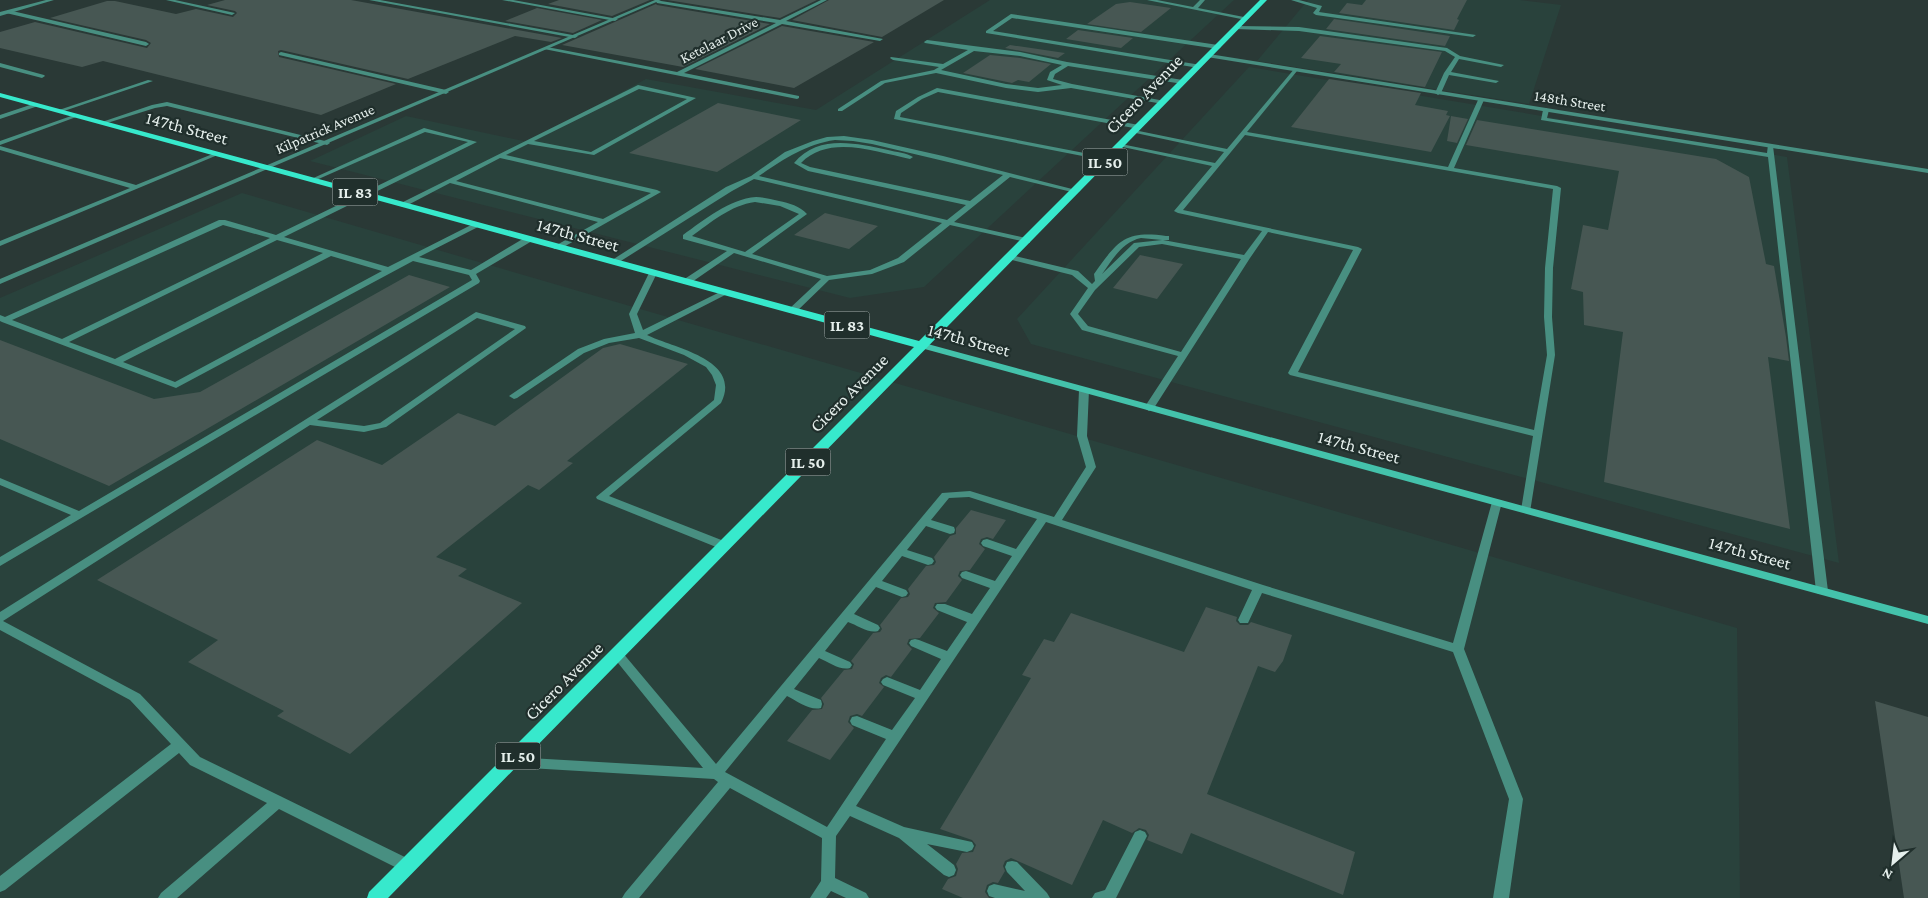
<svg xmlns="http://www.w3.org/2000/svg" width="1928" height="898" font-family="'Crimson Pro',serif">
<style>
.built{fill:#29423c}
.building{fill:#475753}
.lines{fill:none;stroke-linecap:round;stroke-linejoin:round}
.lane{fill:#488f81;fill-rule:evenodd}
.street{fill:#488f81;fill-rule:evenodd}
.secondary{fill:#44c2ab;fill-rule:evenodd}
.primary{fill:#37e9cc;fill-rule:evenodd}
.labels{text-anchor:middle;dominant-baseline:central;stroke-width:4.5;stroke-linejoin:round;paint-order:stroke}
.far-street-label{font-size:15px;fill:#e5efec;stroke:#202f2c}
.shield{fill:#202f2c;stroke:#aab5b2;stroke-width:1}
.shield-label{font-size:16px;font-weight:bold;fill:#e5efec}
.street-label{font-size:18px;fill:#e5efec;stroke:#202f2c}
</style>
<rect width="100%" height="100%" fill="#2a3936"/>
<path class="built" d="M990,0H1234L924,287L850,298L310,161L406,116L528,142L646,79L816,110Z
M1308,0H1520L1561,5L1529,104L1257,61Z
M1249,67L1787,157L1839,563L1031,344L1017,319Z
M242,193L1737,628L1740,898H0V298Z"/>
<path class="building" d="M225,0H351L562,38L551,42L515,36L408,79L281,50L278,51L279,57L396,84L321,115L103,61L82,67L0,48V32L35,22L147,48L151,43L146,40L50,18L107,1H115L176,14L196,9L233,17L237,13L235,11L207,5Z
M559,0H650L612,16L548,4Z
M667,0H817L780,18Z
M829,0H944L882,37L792,20Z
M1366,0H1467L1457,19L1459,20L1454,30L1339,13L1347,3L1362,5Z
M1130,2L1171,8L1141,32L1087,24L1116,4Z
M656,4L657,5L770,24L683,67L562,45Z
M537,8L602,20L573,33L505,21Z
M1334,19L1450,36L1445,46L1326,29Z
M782,26L874,42L794,88L695,69Z
M1078,30L1133,38L1121,48L1066,39Z
M1320,36L1442,52L1425,87L1334,72L1341,64L1301,58Z
M1010,45L1065,53L1058,58L1005,48Z
M990,55L1020,58L1051,64L1029,82L1018,80L1012,83L963,73Z
M1329,79L1421,93L1415,105L1448,111L1446,115L1450,116L1431,152L1291,127Z
M718,103L801,120L717,172L629,153Z
M1451,116L1468,119L1457,143L1447,141Z
M1477,120L1716,159L1749,177L1766,264L1774,266L1786,337L1789,361L1768,357L1790,529L1604,482L1623,332L1584,325L1583,292L1571,289L1583,225L1608,230L1619,171L1466,145Z
M825,213L878,226L849,249L794,235Z
M1140,255L1183,264L1157,299L1113,288Z
M409,275L450,287L109,486L0,439V340L154,399L200,392Z
M620,344L688,364L567,461L573,463L539,490L528,485L436,557L467,569L458,576L522,603L350,754L277,716L284,711L188,662L218,640L97,580L317,440L382,465L458,413L495,426L603,348Z
M971,510L1006,520L993,539L987,537L981,539L979,544L985,549L970,570L960,571L958,576L962,580L946,602L935,603L933,608L939,613L920,638L909,639L907,644L912,649L891,677L886,675L881,678L879,683L884,687L862,716L857,714L850,716L848,722L854,728L830,760L787,741L812,710L822,709L824,704L821,698L844,670L852,669L854,664L851,661L873,633L880,632L882,629L880,625L901,598L908,597L910,594L908,589L926,566L934,565L936,562L934,557L950,536L956,534V528Z
M1206,607L1237,617L1236,621L1240,625H1248L1251,622L1292,635L1283,661L1275,672L1258,666L1207,794L1355,852L1343,895L1191,833L1182,854L1147,840L1149,835L1146,830L1139,828L1132,833L1103,820L1072,885L1011,858L1005,861L1003,866L1005,871L998,883L993,882L987,885L985,892L989,898H963L942,889L948,879L956,876L958,869L956,864L962,853L973,852L976,845L972,840L940,829L1031,678L1022,675L1044,639L1054,642L1071,613L1184,652Z
M1875,701L1928,717V898H1904Z"/>
<g class="lines">
<path class="lane" d="M166,0H175L235,13L232,15Z
M369,0H380L578,36L575,38Z
M502,0H513L618,19L615,21Z
M655,0L780,20L821,0H827L786,21L883,39L880,41L782,24L684,73L799,96V98L797,99L544,49L547,47L677,72L776,23L657,3Z
M1147,0H1157L1193,7L1200,0H1205L1198,8L1249,18L1246,20Z
M1291,0H1299L1322,6L1319,12L1476,35L1473,37L1316,15L1313,13L1317,8Z
M8,10L146,42L149,44L146,46L6,13Z
M1011,14L1218,45L1221,47L1218,49L1012,18L993,31L1201,65V67L1199,68L986,33V31Z
M1237,26L1299,27L1447,48L1460,56L1504,65L1501,67L1459,59L1451,72L1499,81L1496,83L1449,75L1441,93L1438,95L1435,93L1444,73L1455,57L1445,51L1299,31L1235,29V27Z
M927,40L1020,52L1067,62L1183,80L1186,82L1183,84L1068,66L1055,74L1053,79L1072,84L1165,101L1166,102L1163,104L1071,88L1038,92L1006,88L936,73L885,83L842,111H838V109L881,81L934,70L939,67L893,60L890,58L891,57L943,64L968,50L925,43L924,42ZM974,51L1020,56L1062,65L1050,72L1047,80L1062,85L1038,88L1006,84L941,70Z
M281,52L446,90L449,92L446,94L279,55V53Z
M0,63L44,75L45,76L42,78L0,67Z
M1295,68L1298,70L1297,71L1247,132L1448,167L1478,100L1481,98L1484,100L1454,168L1557,186L1561,188L1553,268L1552,317L1555,355L1530,512H1522L1521,510L1533,436L1290,375L1288,373L1353,250L1268,232L1250,258L1154,408L1149,411L1144,408L1178,356L1082,330L1070,314L1088,288L1072,275L1008,259L1007,257L1011,255L1078,271L1092,284L1095,281L1094,274C1117,242 1124,230 1166,236H1169V240H1163L1244,255L1262,231L1178,213L1174,211L1212,166L1118,146L1121,144L1215,163L1224,152L1131,132L1134,130L1227,149ZM1245,135L1553,189L1545,268L1544,317L1547,355L1534,430L1298,372L1362,249L1358,247L1183,210ZM1141,238L1162,240L1134,243L1102,274C1113,259 1122,242 1141,238ZM1162,244L1241,259L1181,352L1088,326L1078,314L1095,290L1139,247Z
M148,80L153,81L61,112L56,111Z
M638,85L696,98L594,155L528,144L506,155L657,190L661,192L560,249H554L553,247L598,222L450,183L404,207L397,205ZM639,89L687,99L591,152L534,141ZM500,158L651,193L603,219L456,181Z
M937,88L1139,125L1142,127L1139,129L938,92L922,99L901,113L900,117L1110,158V160L1108,161L894,119L896,111L918,97Z
M167,102L329,142L330,143L327,145L167,106L155,108L104,124L99,123L152,105Z
M1546,108L1549,110L1547,118L1767,153L1768,145L1773,146L1828,591L1826,594H1818L1816,591L1768,157L1541,120L1543,110Z
M74,115L79,116L0,145V141Z
M424,128L477,142L284,237L388,267L475,223H478V227L419,257L471,270L526,237H532V241L476,274L480,281L479,283L0,566V557L71,515L0,485V478L79,511L472,280L469,275L413,261L176,388L2,322L0,321V315L5,317L219,220H225L276,235L468,142L425,132L314,181L309,180ZM223,225L270,238L62,339L12,320ZM277,240L323,253L115,359L69,342ZM331,256L382,271L175,382L123,362Z
M844,136L872,140L943,156L1080,191L1076,193L1010,177L954,222L1030,239V243L950,225L904,262L872,274L829,280L795,313H789V309L821,279L734,253L689,284H683V280L727,251L683,239V235C704,220 729,199 756,197C763,197 771,199 779,201C789,203 800,206 807,214L752,254L827,276L870,270L898,258L942,223L754,179L732,191L616,264H613L609,262L726,187L751,176L785,152L813,141L827,137ZM835,140L853,141L872,144L1003,175L970,201L810,167L801,163C829,134 876,152 910,159L913,157C907,153 896,152 888,150C855,143 818,134 794,163L808,171L966,205L947,220L759,176C782,160 806,144 835,140ZM755,202L780,206L799,214L745,252L692,236C710,223 731,205 755,202Z
M0,146L136,185L215,153L220,154L0,246V241L130,188L0,150Z
M650,271H656L657,273L637,314L643,330L722,291H725L729,293L647,335C673,348 743,359 721,403L609,496L729,543L731,546L729,549H721L597,499L596,497L714,400L716,385L712,375L706,367L684,355L639,338L609,343L584,353L517,398L514,399L509,396L578,349L604,339L635,333L629,314Z
M476,312L525,326L526,328L386,427L364,432L310,425L3,621L140,694L200,757L413,861L415,866L413,871L408,872L403,871L279,809L177,898H158L161,893L267,803L190,765L179,753L5,890L0,892V876L171,744L130,700L0,630V612ZM477,318L515,329L380,423L364,426L317,420Z
M1084,387L1089,390L1087,436L1096,467L1062,520L1263,585L1453,643L1492,502L1493,500H1501L1502,502L1464,649L1523,799L1509,898H1493L1509,799L1453,652L1262,593L1248,623H1240L1238,620L1252,590L1046,522L856,806L904,827L972,842L974,846L972,850L967,852L927,844L954,865L956,870L954,875L949,877L944,875L899,838L850,816L836,836L835,878L866,893L869,898H846L831,891L826,898H810L821,881L822,838L730,788L639,898H622L625,893L718,782L714,779L512,767L507,766L505,762L507,758L512,757L703,768L614,658L612,655L614,652L618,650L622,652L716,764L942,493L970,491L1054,517L1086,467L1077,436L1079,390ZM969,497L1037,519L1016,549L987,539L983,540L981,543L983,546L1012,556L995,581L966,571L962,572L960,575L962,578L990,588L972,614L945,604H937L935,607L937,610L967,622L947,651L919,640L915,639L911,640L909,643L911,646L941,659L920,690L887,677L883,679L881,682L883,685L915,698L892,730L857,716L852,717L850,721L852,725L886,739L827,827L725,772L787,696C797,701 810,711 821,708L822,704L821,700L794,689L819,658C828,662 841,671 850,668L852,665L850,662L825,651L848,622C857,625 869,634 878,631L880,628L878,625L854,614L876,587L902,597L906,596L908,593L906,590L882,581L902,556L928,565L932,564L934,561L932,558L907,550L926,526L950,534L954,533L955,530L954,527L931,520L949,498Z
M1140,830L1145,832L1147,836L1116,898H1092L1095,893L1105,890L1135,832Z
M1012,861L1017,862L1047,893L1050,898H995L989,896L987,891L989,886L994,884L1025,891L1007,872L1005,867L1007,862Z"/>
<path class="street" d="M46,0H54L0,16V12Z
M655,0H661L0,284V279Z
M1209,54L1928,169V173L1207,57V55Z
M36,103L39,105L38,106L0,119V115Z"/>
<path class="secondary" d="M924,343L1928,616V624L921,348L920,346L921,344Z"/>
<path class="primary" d="M1260,0H1267L388,898H367L369,892L914,347L0,97V93L919,341Z"/>
</g>
<g class="labels">
<g class="far-street-label">
<text transform="translate(719 40) rotate(-27)">Ketelaar Drive</text>
<text transform="translate(1570 101) rotate(9)">148th Street</text>
<text transform="translate(325 129) rotate(-23)">Kilpatrick Avenue</text>
</g>
<g class="shield">
<rect x="1082.5" y="148.5" width="45" height="27" rx="4"/>
<rect x="332.5" y="178.5" width="45" height="27" rx="4"/>
<rect x="824.5" y="311.5" width="45" height="27" rx="4"/>
<rect x="785.5" y="448.5" width="45" height="27" rx="4"/>
<rect x="495.5" y="742.5" width="45" height="27" rx="4"/>
</g>
<g class="shield-label">
<text x="1105" y="162">IL 50</text>
<text x="355" y="192">IL 83</text>
<text x="847" y="325">IL 83</text>
<text x="808" y="462">IL 50</text>
<text x="518" y="756">IL 50</text>
</g>
<g class="street-label">
<text transform="translate(1144 94) rotate(-46)">Cicero Avenue</text>
<text transform="translate(187 128) rotate(15)">147th Street</text>
<text transform="translate(578 235) rotate(15)">147th Street</text>
<text transform="translate(969 340) rotate(15)">147th Street</text>
<text transform="translate(849 393) rotate(-45)">Cicero Avenue</text>
<text transform="translate(1359 447) rotate(15)">147th Street</text>
<text transform="translate(1750 553) rotate(15)">147th Street</text>
<text transform="translate(564 681) rotate(-45)">Cicero Avenue</text>
</g>
</g>
<g transform="translate(1893 863) rotate(208)" stroke="#202f2c" stroke-width="4" paint-order="stroke">
<path d="M0-4L9 19L0 12L-9 19Z" fill="#e5efec"/>
<text y="-8" font-size="14" font-weight="bold" text-anchor="middle" fill="#e5efec">N</text>
</g>
</svg>
